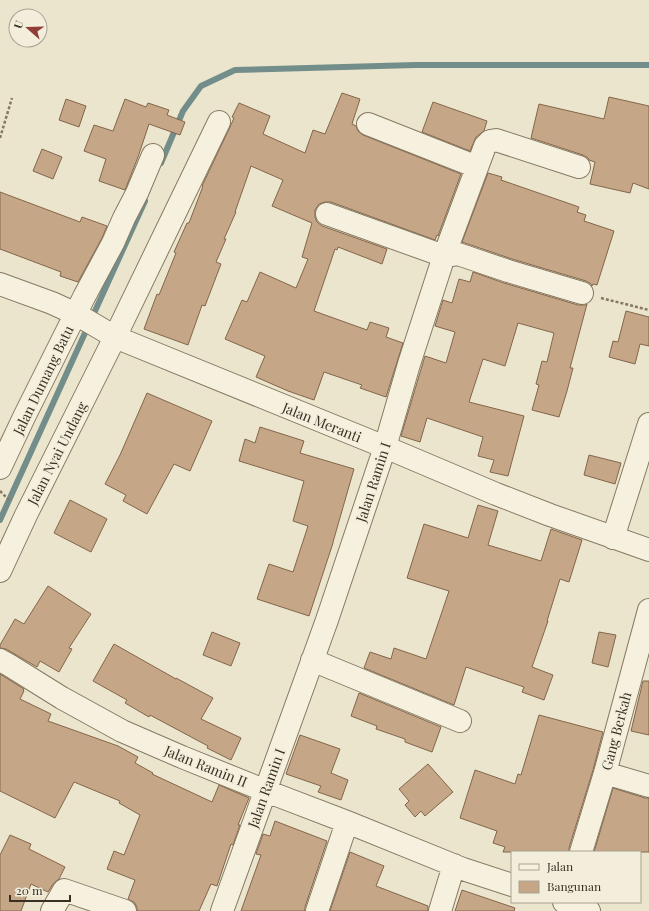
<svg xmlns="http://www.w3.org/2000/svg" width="649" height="911" font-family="'Playfair Display',serif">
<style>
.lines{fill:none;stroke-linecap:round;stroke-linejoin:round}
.stream{stroke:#738e8a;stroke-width:6}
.building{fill:#c5a687;stroke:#83664a}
.minor-casing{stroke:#877962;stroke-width:24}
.path{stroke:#877962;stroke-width:2.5;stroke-dasharray:3 2;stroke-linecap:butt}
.minor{stroke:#f6f1df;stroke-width:22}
.labels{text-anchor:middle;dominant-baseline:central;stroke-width:3.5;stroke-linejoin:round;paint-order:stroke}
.street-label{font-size:14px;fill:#393023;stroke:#f3eedc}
</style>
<rect width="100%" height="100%" fill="#ebe5cd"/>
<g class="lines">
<path class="stream" d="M161,163L183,111L201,86L235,70L415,65H649
M0,520L145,201"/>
</g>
<path class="building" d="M342,93L360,99L352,124L356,126L358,131L363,135L461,174L438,236L437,235L435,240L331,202H325L319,204L315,210V217L317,222L322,226L387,249L382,264L338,247L337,250L335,249L314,311L367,330L370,322L389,328L386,337L403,343L386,397L360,388L362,385L324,372L314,400L288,391L256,377L265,356L225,339L242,300L247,302L260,272L296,288L308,259L302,257L312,223L272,206L283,180L251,166L235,212H236L224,239H226L216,262L221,264L205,306L202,305L188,345L144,329L157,294L159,295L176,253L174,252L187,223H189L203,186H202L230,127L234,118L232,117L239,103L270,116L263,134L305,153L313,130L325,134Z
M609,97L649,106V189L633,183L630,193L590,184L595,162L589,160L588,158L583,155L531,138L539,104L604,119Z
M66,99L86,106L79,127L59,120Z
M125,99L146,107L148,103L169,110L167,115L185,122L180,135L149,124L138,157L125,190L99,181L106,159L84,151L94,125L113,131Z
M433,102L487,121L484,131L476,137L470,151L422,132Z
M42,149L62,157L53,179L33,171Z
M488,173L502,177L501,180L579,207L577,212L586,215L584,221L614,231L597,285L593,284L592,286L591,284L586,281L512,259L462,242Z
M0,192L80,222L82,217L107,226L102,238L78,282L60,276L61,272L0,249Z
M473,272L504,283L578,305H585L587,304L570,368H573L567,391L559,417L532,410L539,385L536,384L542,361L547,362L554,333L518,323L505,366L483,359L469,402L524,416L508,476L490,472L494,460L478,456L483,437L427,418L420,442L401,436L425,356L446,363L455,332L435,326L443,300L452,303L459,279L470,282Z
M626,311L649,317V346L640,344L635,364L609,357L613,341L618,342Z
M147,393L212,421L190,471L174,464L147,514L123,501L126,495L105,484L120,455Z
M260,427L304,441L300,453L354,469L333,542V543L309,616L257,599L269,564L293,572L308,526L293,521L304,481L239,461L245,439L255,443Z
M589,455L621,463L615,484L584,475Z
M70,500L107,519L91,552L54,533Z
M478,505L498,511L488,545L541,561L551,529L582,540L569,582L560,579L547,621H548L532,667L553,675L544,700L522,692L524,687L466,667L454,705L364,668L370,652L391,659L394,648L426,659L449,591L407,578L424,524L468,538Z
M48,586L91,614L69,648L72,649L59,672L40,661L37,667L6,649L0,648V645L15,619L24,624Z
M212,632L240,643L231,666L203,655Z
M599,632L616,635L608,667L592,663Z
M114,644L176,679V678L213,698L201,719L241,738L231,760L207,748L208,746L150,715L149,717L125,703L127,700L93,681Z
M0,674L24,689L23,691H24L20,699L51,714L48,721L118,746L138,757L135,763L153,773L152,774L212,802L219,785L249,798L238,825H240L233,845L231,844L217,886L211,884L199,911H137V908L135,903L128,899L135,880L107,869L114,851L124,855L140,815L119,803L120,801L74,782L55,818L0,791Z
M643,681H649V735L631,731Z
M359,693L441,727L432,752L405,742V739L376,729L377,726L351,716Z
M539,715L603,732L593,770L569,848V852H503L505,847L493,843L497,831L460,818L475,770L515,784L518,774L521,775Z
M300,735L340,749L331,773L348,780L341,800L318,792L321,786L286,774Z
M428,764L453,792L425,816L421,811L415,817L405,805L409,801L399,789Z
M613,788L645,798H649V852H594Z
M275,821L327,841L305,907V911H241L261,855L256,854L263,834L270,836Z
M10,835L31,844L29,849L65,867L59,879L53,884L48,892L31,884L21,911H0V855Z
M350,852L384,866L376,886L428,906V911H330Z
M462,890L515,908L514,911H455Z"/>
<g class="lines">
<g class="minor-casing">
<path id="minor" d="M368,124L477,167
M327,214L444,256L458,254L508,271L582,293
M0,284L52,303L76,314L115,337L385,447L496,494L550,515L649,550
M0,468L25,415L84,297L113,243L124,218L137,193L153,155
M613,538L649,424
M0,571L26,515L115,337L219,122
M0,660L9,665L62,698L122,731L182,757L266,791L347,822L463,869L512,885
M312,660L460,721
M605,773L649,786
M581,852L605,773L649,610
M564,902L589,911
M52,911L64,890L125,911
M222,911L327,620L385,447L409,364L444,256L485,146L490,141L496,140L579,167
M317,911L347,822
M440,911L454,865"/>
</g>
<path class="path" d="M0,138L12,98
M601,298L649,310
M0,491L9,500"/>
<use href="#minor" class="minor"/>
</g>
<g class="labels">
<g class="street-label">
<text transform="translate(43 380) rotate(-64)">Jalan Dumang Batu</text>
<text transform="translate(322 422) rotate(22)">Jalan Meranti</text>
<text transform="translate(57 453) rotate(-63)">Jalan Nyai Undang</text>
<text transform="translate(373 482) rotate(-72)">Jalan Ramin I</text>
<text transform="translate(616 731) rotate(-75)">Gang Berkah</text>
<text transform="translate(206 766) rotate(22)">Jalan Ramin II</text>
<text transform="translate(266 788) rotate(-70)">Jalan Ramin I</text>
</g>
</g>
<rect x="511" y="851" width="130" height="52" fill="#f3eedc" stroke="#a9a292"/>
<rect x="519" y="864" width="20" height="6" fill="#f6f1df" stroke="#a9a292"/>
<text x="547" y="871" font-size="12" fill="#393023">Jalan</text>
<rect x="519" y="881" width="20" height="12" fill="#c5a687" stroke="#a9a292"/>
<text x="547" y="891" font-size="12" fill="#393023">Bangunan</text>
<g transform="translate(28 28) rotate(290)"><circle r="19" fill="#f3eedc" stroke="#a9a292"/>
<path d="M0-3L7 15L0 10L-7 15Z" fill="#903f38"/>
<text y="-6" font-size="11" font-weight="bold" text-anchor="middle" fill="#393023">U</text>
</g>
<path d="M10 895v6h60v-6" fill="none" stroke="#393023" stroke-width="2"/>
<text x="16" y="895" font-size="12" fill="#393023" stroke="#f3eedc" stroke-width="3" paint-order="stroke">20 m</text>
</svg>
